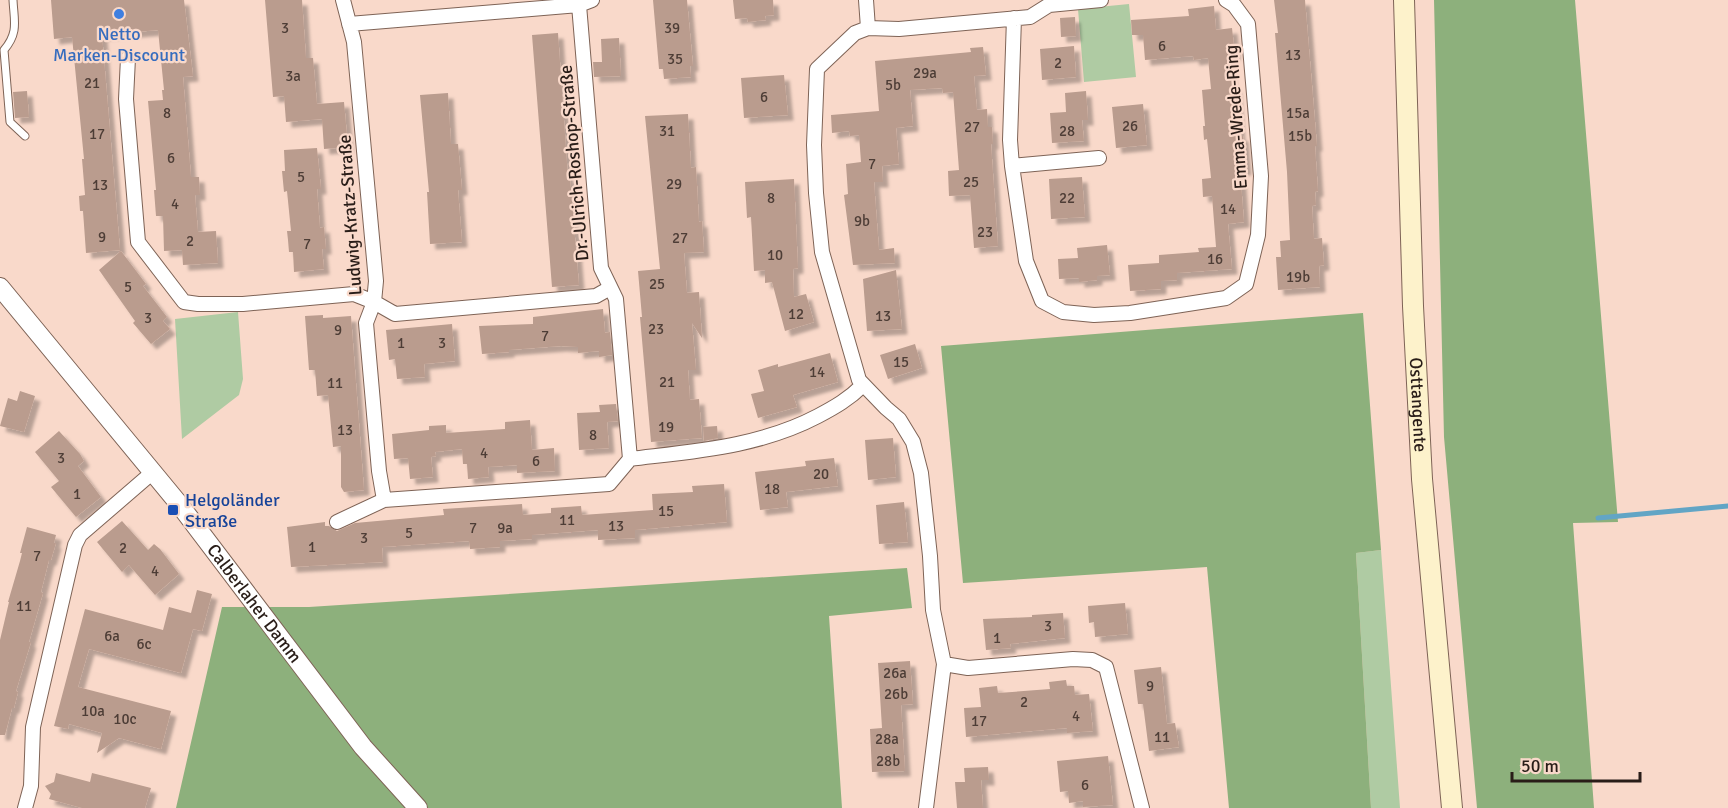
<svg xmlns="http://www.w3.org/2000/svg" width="1728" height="808" font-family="Signika,sans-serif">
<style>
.green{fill:#afcba3}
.forest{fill:#8db07c}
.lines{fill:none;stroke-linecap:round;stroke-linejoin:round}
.stream{stroke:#62a5c5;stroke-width:5}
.building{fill:#ba9c8e;filter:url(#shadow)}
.service-casing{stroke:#7e6356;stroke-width:9}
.minor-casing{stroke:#7e6356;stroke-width:16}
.tertiary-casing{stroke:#7e6356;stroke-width:20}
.secondary-casing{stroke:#7e6356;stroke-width:22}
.service{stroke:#fff;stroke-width:7}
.minor{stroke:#fff;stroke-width:14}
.tertiary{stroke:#fff;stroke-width:18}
.secondary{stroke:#fdf2cb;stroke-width:20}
.shop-dot{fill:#3f7fe0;stroke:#f9d9ca;stroke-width:2}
.transit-dot{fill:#1a4fb4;stroke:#f9d9ca;stroke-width:2}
.labels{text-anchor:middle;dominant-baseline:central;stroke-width:4.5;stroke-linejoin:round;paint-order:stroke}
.number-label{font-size:15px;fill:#4d3d36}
.shop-label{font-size:18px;fill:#366cbe;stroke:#f9d9ca}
.street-label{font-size:18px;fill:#291d18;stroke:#f9d9ca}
.transit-label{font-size:18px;fill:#164399;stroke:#f9d9ca;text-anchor:start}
</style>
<defs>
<filter id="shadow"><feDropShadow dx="5.5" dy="5.5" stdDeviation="1.5" flood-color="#0004"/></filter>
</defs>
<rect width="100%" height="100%" fill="#f9d9ca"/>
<path class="green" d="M1129,4L1136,77L1084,82L1078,9Z
M238,312L243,379L239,395L182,439L175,319Z
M1381,550L1400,808H1371L1356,553Z"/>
<path class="forest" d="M1434,0H1575L1618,522L1573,523L1594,808H1477L1444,437Z
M1363,313L1381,550L1356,553L1371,808H1229L1207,567L963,583L941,346Z
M907,568L912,608L829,616L842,808H176L222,607H309Z"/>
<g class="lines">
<path class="stream" d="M1598,518L1728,506"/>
</g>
<path class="building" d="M51,0H184L193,76L183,77L191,177H199L200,195H195L198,232L216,231L218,263L183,265L182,250L164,251L163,216H156L154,190H156L148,101L163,100L162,90H164L158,30L102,35L120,250L86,253L83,211H80L79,196L85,195L82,159H84L72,37L54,39Z
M265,0H302L306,58H313L317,104L344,102L348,147L324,149L322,119L286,122L284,96L273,97Z
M653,0H687L693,66H690L691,77L664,79L663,69H659Z
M733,0H773L774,15L765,16L766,20L748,22L747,18L735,19Z
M1274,0H1305L1317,146H1315L1318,191L1315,192L1316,205L1312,206L1314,239L1322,238L1324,265L1319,266L1320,287L1278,290L1276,257H1281L1280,241L1290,240L1287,172L1275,33H1278Z
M1214,6L1216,30L1232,28L1235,55L1229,56L1232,87H1236L1240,136H1243L1246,170H1240L1244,222L1228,224L1232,269L1177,273V280L1161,281V289L1130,291L1128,265L1159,263V255L1199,252L1198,248L1216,247L1212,196L1203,197L1202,179L1211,178L1207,139L1204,140L1203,126H1205L1202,90L1211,89L1208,58L1194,60L1193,56L1145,60L1143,35H1132L1131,20L1189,16L1188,9Z
M1075,17L1076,36L1061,37L1060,18Z
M558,33L568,178H570L579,285L552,287L532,35Z
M619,38L621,76L594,77L593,62H602L601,39Z
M1074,46L1076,77L1042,80L1040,49Z
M983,47L986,75L974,76L977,110L987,109L988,127H992L993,144H991L998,246L974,248L970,195L949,196L948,171L959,170L953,92L943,93L942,88L910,90L913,126L896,128L899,164L882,166L883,182H874L879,250L894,248L895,263L853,265L844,195L848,194L846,164L861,162L859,135L850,136L849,131L832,133L831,115L879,111L875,61L971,52L970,48Z
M784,75L788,115L744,118L741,78Z
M27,91L29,117L15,118L13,92Z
M1086,91L1088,120H1082L1084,141L1052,143L1050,113L1066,112L1065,93Z
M448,93L451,144H458L462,190H458L462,242L430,244L427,192H429L420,95Z
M1143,104L1147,145L1116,148L1112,107Z
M688,114L691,168L696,167L699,222L702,221L704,252L684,253L687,293L699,292L702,338L692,323L696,370H688L690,400L699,399L702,438L651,442L640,317H642L638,271L660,269L645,116Z
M317,148L321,189H317L320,228L324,227L326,249H322L324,269L294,272L293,252H289L288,240L287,231H291L287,191L284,192L282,171H285L284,150Z
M1082,177L1085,217L1051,219L1049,179Z
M794,179L798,268L793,269L794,297L806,294L814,322L785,331L772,282L765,283V270L754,271L751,217L747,218L745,182Z
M1107,245L1110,275L1097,276V280L1079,282V278L1059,279L1058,259L1078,258L1077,248Z
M121,251L146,284L143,286L167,317L163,321L170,329L151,344L133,323L135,321L99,270Z
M896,270L902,329L867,331L863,279Z
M603,309L605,333L610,332L612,355L599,357V351L578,353V347L561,346L509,350V352L482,354L479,326L533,324V317Z
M323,315V318L351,316L364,490L344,492L341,487V446L333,447L328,395L317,396L315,370H309L305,316Z
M452,324L455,361L424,364L425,377L397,379L395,359L389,360L386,330Z
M915,344L922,368L888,379L880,355Z
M830,353L838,382L793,395L797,407L758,418L751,394L764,391L758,370L778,364V367Z
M20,391L35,396L24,432L0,426L8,398L17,401Z
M616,404L618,421L607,422L609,448L579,450L577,413L600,412L599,405Z
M530,420L532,450L554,448L555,471L517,473V465L488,467L489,477L468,479L467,464H463L462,449L435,452L436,456L431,457L433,477L410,479L408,458L394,459L392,434L429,430V426L446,425V433L505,429V422Z
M717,426L718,438L704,441L703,427Z
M59,431L80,454L84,461L78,466L101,497L76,517L51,487L59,481L35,452Z
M893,438L896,477L868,480L865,440Z
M834,458L838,486L786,492L788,507L760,510L755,472L806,466L805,461Z
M724,484L727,522L635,530V538L598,540V530L532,535V539L500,541V547L470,549L469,541L382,547L383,562L291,567L287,527L325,522V526H329L337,531L355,523L444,515L443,509L522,504L523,515L551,513V508L581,506L582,515L653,510L652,494L693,492L692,486Z
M904,502L908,542L879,544L876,505Z
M122,521L148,550L154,544L160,549L179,574L155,595L129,565L122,572L97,542Z
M27,527L56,535L54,543H56L51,560H49L41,592L43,593L29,642H31L16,691L18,692L14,708H12L5,735H0V640L9,602H8L20,561L22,553H20Z
M197,590L212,594L202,631L193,629L181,673L89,649L78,687L171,711L161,749L119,738L97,753L102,733L69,724L68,729L54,726L85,609L163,630L169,607L191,613Z
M1125,603L1128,634L1095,637L1094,622L1089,623L1088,606Z
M1063,613L1065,638L1010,644L1011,648L986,650L983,619L1032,617V615Z
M910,661L913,704L901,705L905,771L872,772L870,729L882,728L878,663Z
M1161,667L1167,724L1175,723L1179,747L1149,751L1143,704H1138L1134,670Z
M1066,680L1067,686H1074L1075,695L1089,694L1093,731L1067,733V728L966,737L964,708L981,707L979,688L997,686L998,693L1050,689L1049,682Z
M1108,756L1113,805L1083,807V801L1069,803L1068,791L1060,792L1057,761Z
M988,767L989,780H981L983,808H957L955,782H965L964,768Z
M56,773L90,782L92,773L151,788L145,808H82L49,799L51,794L45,786L54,782Z"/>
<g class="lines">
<g class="service-casing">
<path id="service" d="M13,0C14,21 19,32 4,50L10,122L25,136"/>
</g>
<g class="minor-casing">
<path id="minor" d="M343,0L354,42L376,281L374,302L366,323L379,471L384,500
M866,0L868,28L855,33L817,69L814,145L816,193L822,252L859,380L886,408L899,419L913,442L921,473L930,556L933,610L944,664L926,808
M579,5L601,268L616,299L630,459
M1014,18L1010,140L1012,166L1026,261L1042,301L1063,312L1094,315L1130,313L1226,298L1246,284L1258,235L1261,176L1248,24L1234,5L1226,0
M349,24L579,5L592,0
M868,28L899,29L1030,17L1049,5L1101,0
M128,58L126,99L138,242L184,302L198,304H243L354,294L374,302L395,314L596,296L610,288
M1012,166L1099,158
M337,522L384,500L609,484L630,459C695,451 759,447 818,416C835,407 849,399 863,385
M944,664L968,668L1073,659L1092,660L1106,667L1142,808
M25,808L31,786L33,727L75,545L80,535L153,472"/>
</g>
<g class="tertiary-casing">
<g id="tertiary">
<path id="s1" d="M0,287L179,504L363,747L418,808"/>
</g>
</g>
<g class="secondary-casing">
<g id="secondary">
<path id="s2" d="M1404,0L1413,306L1422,479L1452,808"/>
</g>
</g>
<use href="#service" class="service"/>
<use href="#minor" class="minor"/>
<use href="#tertiary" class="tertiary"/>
<use href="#secondary" class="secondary"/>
</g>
<circle class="shop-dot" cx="119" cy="14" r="6"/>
<rect class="transit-dot" x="167" y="504" width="12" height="12" rx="3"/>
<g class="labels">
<g class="number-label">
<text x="285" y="28">3</text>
<text x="672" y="28">39</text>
<text x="1162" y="46">6</text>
<text x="1293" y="55">13</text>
<text x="675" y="59">35</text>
<text x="1058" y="63">2</text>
<text x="925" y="73">29a</text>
<text x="293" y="76">3a</text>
<text x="92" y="83">21</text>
<text x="893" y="85">5b</text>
<text x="764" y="97">6</text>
<text x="167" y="113">8</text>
<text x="1298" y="113">15a</text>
<text x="1130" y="126">26</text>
<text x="972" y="127">27</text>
<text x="667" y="131">31</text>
<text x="1067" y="131">28</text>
<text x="97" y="134">17</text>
<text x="1300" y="136">15b</text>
<text x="171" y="158">6</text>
<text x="872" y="164">7</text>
<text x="301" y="177">5</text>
<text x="971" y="182">25</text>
<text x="674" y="184">29</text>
<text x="100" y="185">13</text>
<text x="771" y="198">8</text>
<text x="1067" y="198">22</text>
<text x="175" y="204">4</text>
<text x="1228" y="209">14</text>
<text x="862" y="221">9b</text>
<text x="985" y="232">23</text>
<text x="102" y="237">9</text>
<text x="680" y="238">27</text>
<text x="190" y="241">2</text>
<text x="307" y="244">7</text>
<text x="775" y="255">10</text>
<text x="1215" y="259">16</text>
<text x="1298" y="277">19b</text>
<text x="657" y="284">25</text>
<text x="128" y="287">5</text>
<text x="796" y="314">12</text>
<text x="883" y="316">13</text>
<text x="148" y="318">3</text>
<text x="656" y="329">23</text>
<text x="338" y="330">9</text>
<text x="545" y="336">7</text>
<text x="401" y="343">1</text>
<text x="442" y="343">3</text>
<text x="901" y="362">15</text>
<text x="817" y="372">14</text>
<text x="667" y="382">21</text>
<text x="335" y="383">11</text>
<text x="666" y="427">19</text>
<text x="345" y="430">13</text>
<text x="593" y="435">8</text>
<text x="484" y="453">4</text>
<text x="61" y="458">3</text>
<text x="536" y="461">6</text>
<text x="821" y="474">20</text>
<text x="772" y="489">18</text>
<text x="77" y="494">1</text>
<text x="666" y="511">15</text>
<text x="567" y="520">11</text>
<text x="616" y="526">13</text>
<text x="473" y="528">7</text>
<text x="505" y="528">9a</text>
<text x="409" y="533">5</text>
<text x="364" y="538">3</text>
<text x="312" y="547">1</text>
<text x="123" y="548">2</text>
<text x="37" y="556">7</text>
<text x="155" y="571">4</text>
<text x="24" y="606">11</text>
<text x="1048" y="626">3</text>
<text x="112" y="636">6a</text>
<text x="997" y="638">1</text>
<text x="144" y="644">6c</text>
<text x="895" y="673">26a</text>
<text x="1150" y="686">9</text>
<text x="896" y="694">26b</text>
<text x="1024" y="702">2</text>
<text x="93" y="711">10a</text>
<text x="1076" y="716">4</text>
<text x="125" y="719">10c</text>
<text x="979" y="721">17</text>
<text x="1162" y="737">11</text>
<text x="887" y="739">28a</text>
<text x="888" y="761">28b</text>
<text x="1085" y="785">6</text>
</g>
<g class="shop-label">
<text x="119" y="34">Netto<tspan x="119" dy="21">Marken-Discount</tspan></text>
</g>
<g class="street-label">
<text transform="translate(1236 117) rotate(-94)">Emma-Wrede-Ring</text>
<text transform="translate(574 163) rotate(-95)">Dr.-Ulrich-Roshop-Straße</text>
<text transform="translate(350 215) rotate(-94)">Ludwig-Kratz-Straße</text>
<text stroke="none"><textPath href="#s2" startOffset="405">Osttangente</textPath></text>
<text stroke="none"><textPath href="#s1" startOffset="406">Calberlaher Damm</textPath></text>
</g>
<g class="transit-label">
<text x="185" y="500">Helgoländer<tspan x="185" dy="21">Straße</tspan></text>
</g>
</g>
<path d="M1512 772v9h128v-9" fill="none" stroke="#291d18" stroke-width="3"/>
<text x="1521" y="772" font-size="18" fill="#291d18" stroke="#f9d9ca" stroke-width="4.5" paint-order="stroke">50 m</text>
</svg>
